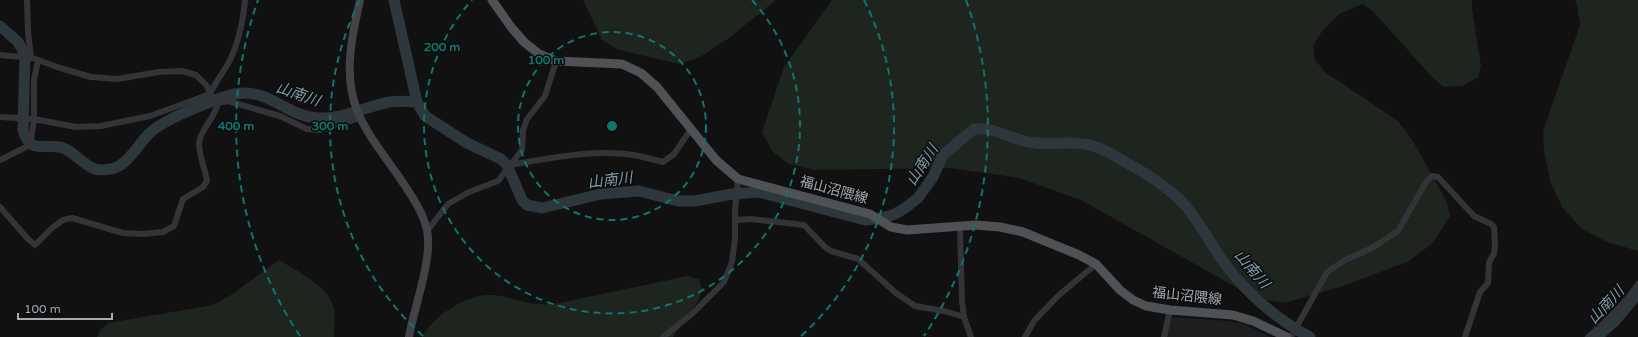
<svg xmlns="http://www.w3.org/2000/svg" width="1638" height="337" font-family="'Varela Round','Noto Sans JP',sans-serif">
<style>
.built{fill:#1d1e1f}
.green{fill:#1e241e}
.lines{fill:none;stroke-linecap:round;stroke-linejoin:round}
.river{stroke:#2e373b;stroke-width:11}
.street{stroke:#333437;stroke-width:6}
.secondary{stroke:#414346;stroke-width:8}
.primary{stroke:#4f5255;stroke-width:9}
.ring{fill:none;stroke:#0f766e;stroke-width:2;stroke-dasharray:7 5}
.labels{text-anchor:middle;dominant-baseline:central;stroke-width:3;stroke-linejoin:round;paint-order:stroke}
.street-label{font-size:14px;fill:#a4abb1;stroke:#0c0c0d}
.water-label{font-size:15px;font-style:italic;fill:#7f9da8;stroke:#0c0c0d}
.centre{fill:#0f766e;stroke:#0c0c0d;stroke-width:2}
.ring-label{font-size:12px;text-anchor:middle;font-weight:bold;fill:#0f766e;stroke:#0c0c0d;stroke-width:3;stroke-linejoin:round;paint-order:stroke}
</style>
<rect width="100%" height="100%" fill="#111112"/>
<path class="built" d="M1170,317L1229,321L1244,324L1271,337H1166Z"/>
<path class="green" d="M583,0H776L729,38L700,57L680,64L619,50L602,40Z
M832,0H1472V9L1481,66L1478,77L1462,86L1444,87L1432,77L1373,11L1362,4L1339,14L1321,33L1313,45L1315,60L1325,72L1398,121L1414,143L1447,202L1450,216L1433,243L1409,261L1346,285L1285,303L1257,299L1081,200L1019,178L950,168L815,170L789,164L772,151L762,132L784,67Z
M1575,0H1638V251L1607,242L1582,229L1562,207L1550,181L1544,151L1543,131L1580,25L1577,5Z
M279,260C296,271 330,286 334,309C335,317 334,328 334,337H97L100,330L108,323L213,305L231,295Z
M688,276L699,279L702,289L699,300L673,337H422C433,316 466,295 489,295C505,294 521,303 537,304C544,305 552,303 559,303Z"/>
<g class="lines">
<path class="river" d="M394,0L417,102L425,116L467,143L501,159L507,165L522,200L527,205L542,208L601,194L639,191L678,201H695L732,194L759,192L865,220L883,218L895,214L905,208L918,198L933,177L943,155L974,129C995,126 1015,142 1035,143C1051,145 1068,141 1084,144C1099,146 1112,154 1125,162C1144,172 1167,187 1182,202C1198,219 1209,241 1222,260C1243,290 1277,320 1310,337
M0,26L18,42L25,54L23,130C30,154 42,144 60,147C74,150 82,165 95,169C101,171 114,169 119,166C133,158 140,141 152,131C166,119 216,98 235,94C268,87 288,118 320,118C344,119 367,106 390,102C399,100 409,102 417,102
M1597,337L1615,321L1638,293"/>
<path class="street" d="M27,0L28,32L31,58
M0,55L33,58L57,67L91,77L117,79L159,72L182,71L196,75L207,86L210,94L218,103
M218,103L228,101L269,113L280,116L307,129L319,130L360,118
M0,117L34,119L76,127L101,126L150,116L210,94C215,82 224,72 230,60C238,44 244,17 245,0
M0,160L26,147L31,140L34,119V80L38,60
M510,165C552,158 597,148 639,156C647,158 655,160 663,162L674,154L691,129
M0,207L27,238L35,245L52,228L63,220L72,218L123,233L143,234L163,232L174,226L183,199L203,187L207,181C205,168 199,156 199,143C200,130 215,118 218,103
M735,220L750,219L804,225L825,247L831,251L858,259L896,293L915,306L944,311L964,317
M960,227L962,301L964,317L971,337
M427,231L448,204L469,192L498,181L522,150L523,130L527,119L545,96L556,61
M663,337L692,314L724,282L732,262L735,239V211L738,179
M1025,337L1034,321L1059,295L1096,264
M1164,337L1170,310
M1291,337L1327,272L1345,260L1372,248L1398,231L1426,182L1432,176L1438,177L1474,216L1491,224L1494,227L1495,244L1494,254L1489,262L1488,283L1480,292L1465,337
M1588,337C1607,321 1624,305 1638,284"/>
<path class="secondary" d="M360,0C352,35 343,75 357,110C366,133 383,154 397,174C409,192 422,209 427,230C433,259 414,307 409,337"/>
<path class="primary" d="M492,0L511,27L524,42L539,54L556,61L622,64L641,73L657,87L716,160L738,179L870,214L891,227L907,230L976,225L1000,227L1023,232L1079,255L1096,264L1120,290L1133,300L1146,306L1170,310L1233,315L1253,321L1287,337"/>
</g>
<g class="ring">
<circle cx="612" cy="126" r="94"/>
<path d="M752 0A188 188 0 1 1 472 0"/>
<path d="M423 336A282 282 0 0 1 360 0M864 0A282 282 0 0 1 801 336"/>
<path d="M300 336A376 376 0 0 1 258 0M966 0A376 376 0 0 1 924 336"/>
</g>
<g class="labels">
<g class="street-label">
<text transform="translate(834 190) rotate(15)">福山沼隈線</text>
<text transform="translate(1187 296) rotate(6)">福山沼隈線</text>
</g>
<g class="water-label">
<text transform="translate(298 94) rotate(19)">山南川</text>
<text transform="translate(922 165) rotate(-57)">山南川</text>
<text transform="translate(610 180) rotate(-7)">山南川</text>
<text transform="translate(1252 269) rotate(49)">山南川</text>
<text transform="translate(1606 305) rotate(-47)">山南川</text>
</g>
</g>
<circle cx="612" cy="126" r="6" class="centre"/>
<g class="ring-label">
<text x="442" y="51">200 m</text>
<text x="546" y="64">100 m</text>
<text x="330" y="130">300 m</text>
<text x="236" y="130">400 m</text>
</g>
<path d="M18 313v6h94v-6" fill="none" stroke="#a4abb1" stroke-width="2"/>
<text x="24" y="313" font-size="12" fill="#a4abb1" stroke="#0c0c0d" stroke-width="3" paint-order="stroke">100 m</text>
</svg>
